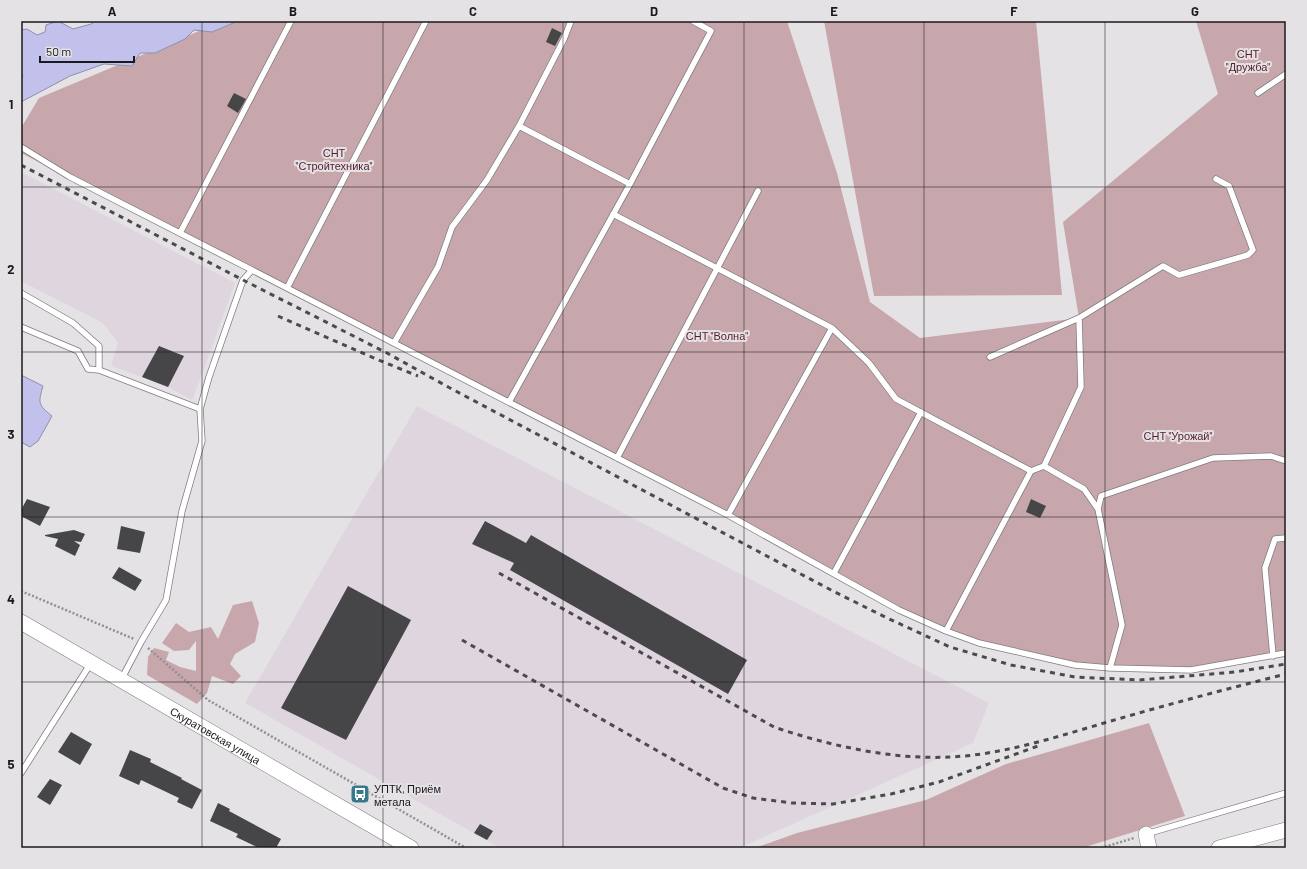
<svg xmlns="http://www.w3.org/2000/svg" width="1307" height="869" font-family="Barlow,sans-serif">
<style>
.built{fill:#ded5de}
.green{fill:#c8a7ac}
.water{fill:#c1c1eb;stroke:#8f8fad}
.building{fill:#464548}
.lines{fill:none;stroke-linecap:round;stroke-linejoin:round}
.lane-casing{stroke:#7f7c7f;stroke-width:7}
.secondary-casing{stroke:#7f7c7f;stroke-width:16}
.path{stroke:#918f91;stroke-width:2.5;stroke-dasharray:2 2;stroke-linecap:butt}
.lane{stroke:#fff;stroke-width:5.5}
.secondary{stroke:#fff;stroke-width:15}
.rail{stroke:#4c4a4c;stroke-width:3;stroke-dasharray:5 5;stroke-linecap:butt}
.grid{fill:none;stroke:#1b1a1b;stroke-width:1;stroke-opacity:0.55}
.labels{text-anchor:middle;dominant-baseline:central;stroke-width:4;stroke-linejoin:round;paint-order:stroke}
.park-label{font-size:11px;fill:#561a2a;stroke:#e5e2e5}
.street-label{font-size:11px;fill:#1b1a1b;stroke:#e5e2e5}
.poi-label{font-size:11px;fill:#1b1a1b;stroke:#e5e2e5;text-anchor:start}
.neatline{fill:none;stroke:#1b1a1b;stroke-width:1.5}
.grid-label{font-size:13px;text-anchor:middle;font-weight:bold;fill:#1b1a1b}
</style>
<rect width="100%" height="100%" fill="#e5e2e5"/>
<path class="built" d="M21,172L235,283L203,372L192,400L168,387L142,377L111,366L118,343L103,323L21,281Z
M417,406L989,703L973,743L739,848H500L245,703Z"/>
<path class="green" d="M223,21H787L837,173L870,302L920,338L1079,318L1063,222L1218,94L1196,21H1286V653L1191,670L1075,665L979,643L899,610L834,573L252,270L21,153V128L39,98Z
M824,21H1036L1062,295L874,296Z
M252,601L259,623L255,642L235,654L230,664L241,676L233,684L212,676L207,693L197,704L147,675L148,657L154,648L169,652L166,660L180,667L196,671V641L189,650L174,651L162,643L176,623L189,632L211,627L218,639L233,605Z
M1149,723L1185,816L1082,848H755L797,833L926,800L1006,764Z"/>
<path class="water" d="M58,21L73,29L91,24L95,21H238L212,32L194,30L185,39L155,53H140L132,66L104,64L70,76L21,102V79L23,77L21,73V30L27,29L37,35L45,32L46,25Z
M21,375L43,386C38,403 38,405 52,416L38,441L30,447L21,442Z"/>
<path class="building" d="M552,28L562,33L555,46L546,42Z
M234,93L246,99L238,113L227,106Z
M159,346L184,356L168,387L142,377Z
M27,499L50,507L40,526L21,516V510Z
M1031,499L1046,506L1040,518L1026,512Z
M485,521L526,543L531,535L747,660L728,694L510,570L514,563L472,544Z
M121,526L145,532L140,553L117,549Z
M74,530L85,534L81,542L74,541L80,545L75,556L55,546L58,539L45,536V535Z
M119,567L142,580L135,591L112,578Z
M348,586L411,620L346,740L281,708Z
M71,732L92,744L80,765L58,752Z
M130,750L151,759L150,762L182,778L181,779L202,790L192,809L177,802L179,798L141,780L139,785L119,776Z
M50,779L62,785L50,805L37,797Z
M218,803L230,809L229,811L281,839L276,848H259L236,837L238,834L210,821Z
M480,824L493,831L487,840L474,833Z"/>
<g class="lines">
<g class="lane-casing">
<path id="lane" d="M1258,93L1286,74
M519,126L630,184
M21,147L70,177L252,270L728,515L899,610L946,631L979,643L1075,665L1110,668L1191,670L1286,653
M613,214L832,328L869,363L896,399L1031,471
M180,233L291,21
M287,288L426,21
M21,293L73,323L99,346V370
M1079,318L1081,387L1044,466L1084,489L1098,509L1122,625L1110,668
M21,327L78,351L88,369L99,370L200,409
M394,343L438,267L452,227L487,180L519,126L564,39L571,21
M990,357L1079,318L1163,266L1179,275L1248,255L1253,250L1229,186L1216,179
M509,402L630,184L711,31L693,21
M617,458L758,191
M1098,509L1101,496L1213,458L1271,456L1286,461
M728,515L832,328
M834,573L921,412
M946,631L1031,471L1044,466
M1273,656L1265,568L1275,539L1286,538
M121,680L141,642L166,600L182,511L202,441L200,409L209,377L243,280L252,270
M21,773L91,663
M1146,834L1286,793"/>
</g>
<g class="secondary-casing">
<g id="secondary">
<path id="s1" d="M21,622L411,848"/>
<path d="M1146,834L1149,848"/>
<path d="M1219,848L1286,830"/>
</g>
</g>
<path class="path" d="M21,591L134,639
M148,648L208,700L466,848
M1101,848L1134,838"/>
<use href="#lane" class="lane"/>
<use href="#secondary" class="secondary"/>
<path class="rail" d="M21,165L243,280L387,353L450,388L831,590L885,617L950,647L1011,665L1075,677L1139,680L1235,672L1286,664
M278,316L381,361L418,376
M499,573L774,727C827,745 892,760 949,757C1003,755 1059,736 1111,721C1169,704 1227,689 1286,674
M462,640L723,788L753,798L792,803L833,804L891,794L939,782L1038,746"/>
</g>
<path class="grid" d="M202,21V848M383,21V848M563,21V848M744,21V848M924,21V848M1105,21V848M21,187H1286M21,352H1286M21,517H1286M21,682H1286"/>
<defs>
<g id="bus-square" transform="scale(1)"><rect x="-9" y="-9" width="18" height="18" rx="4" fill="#39778c" stroke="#e5e2e5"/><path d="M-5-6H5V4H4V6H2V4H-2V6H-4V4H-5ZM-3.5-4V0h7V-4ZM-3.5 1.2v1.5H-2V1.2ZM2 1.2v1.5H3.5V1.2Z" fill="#fff"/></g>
</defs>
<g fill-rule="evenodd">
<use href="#bus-square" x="360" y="794"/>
</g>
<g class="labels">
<g class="park-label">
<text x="1248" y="53">СНТ<tspan x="1248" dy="13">"Дружба"</tspan></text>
<text x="334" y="152">СНТ<tspan x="334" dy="13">"Стройтехника"</tspan></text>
<text x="717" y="335">СНТ "Волна"</text>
<text x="1178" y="435">СНТ "Урожай"</text>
</g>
<g class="street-label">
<text stroke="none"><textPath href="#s1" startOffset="225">Скуратовская улица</textPath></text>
</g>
<g class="poi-label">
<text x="374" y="788">УПТК, Приём<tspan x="374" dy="13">метала</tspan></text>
</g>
</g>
<rect width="1307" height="869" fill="none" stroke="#e5e2e5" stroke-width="44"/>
<path d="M40 56v6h94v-6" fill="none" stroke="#1b1a1b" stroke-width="2"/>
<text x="46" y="56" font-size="12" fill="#1b1a1b" stroke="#e5e2e5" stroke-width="3" paint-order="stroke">50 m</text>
<rect x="22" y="22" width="1263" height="825" class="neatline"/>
<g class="grid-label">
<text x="112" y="16">A</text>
<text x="293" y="16">B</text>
<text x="473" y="16">C</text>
<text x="654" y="16">D</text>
<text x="834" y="16">E</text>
<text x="1014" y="16">F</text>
<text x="1195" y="16">G</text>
<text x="11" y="109">1</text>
<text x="11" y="274">2</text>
<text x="11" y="439">3</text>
<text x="11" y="604">4</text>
<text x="11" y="769">5</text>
</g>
</svg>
